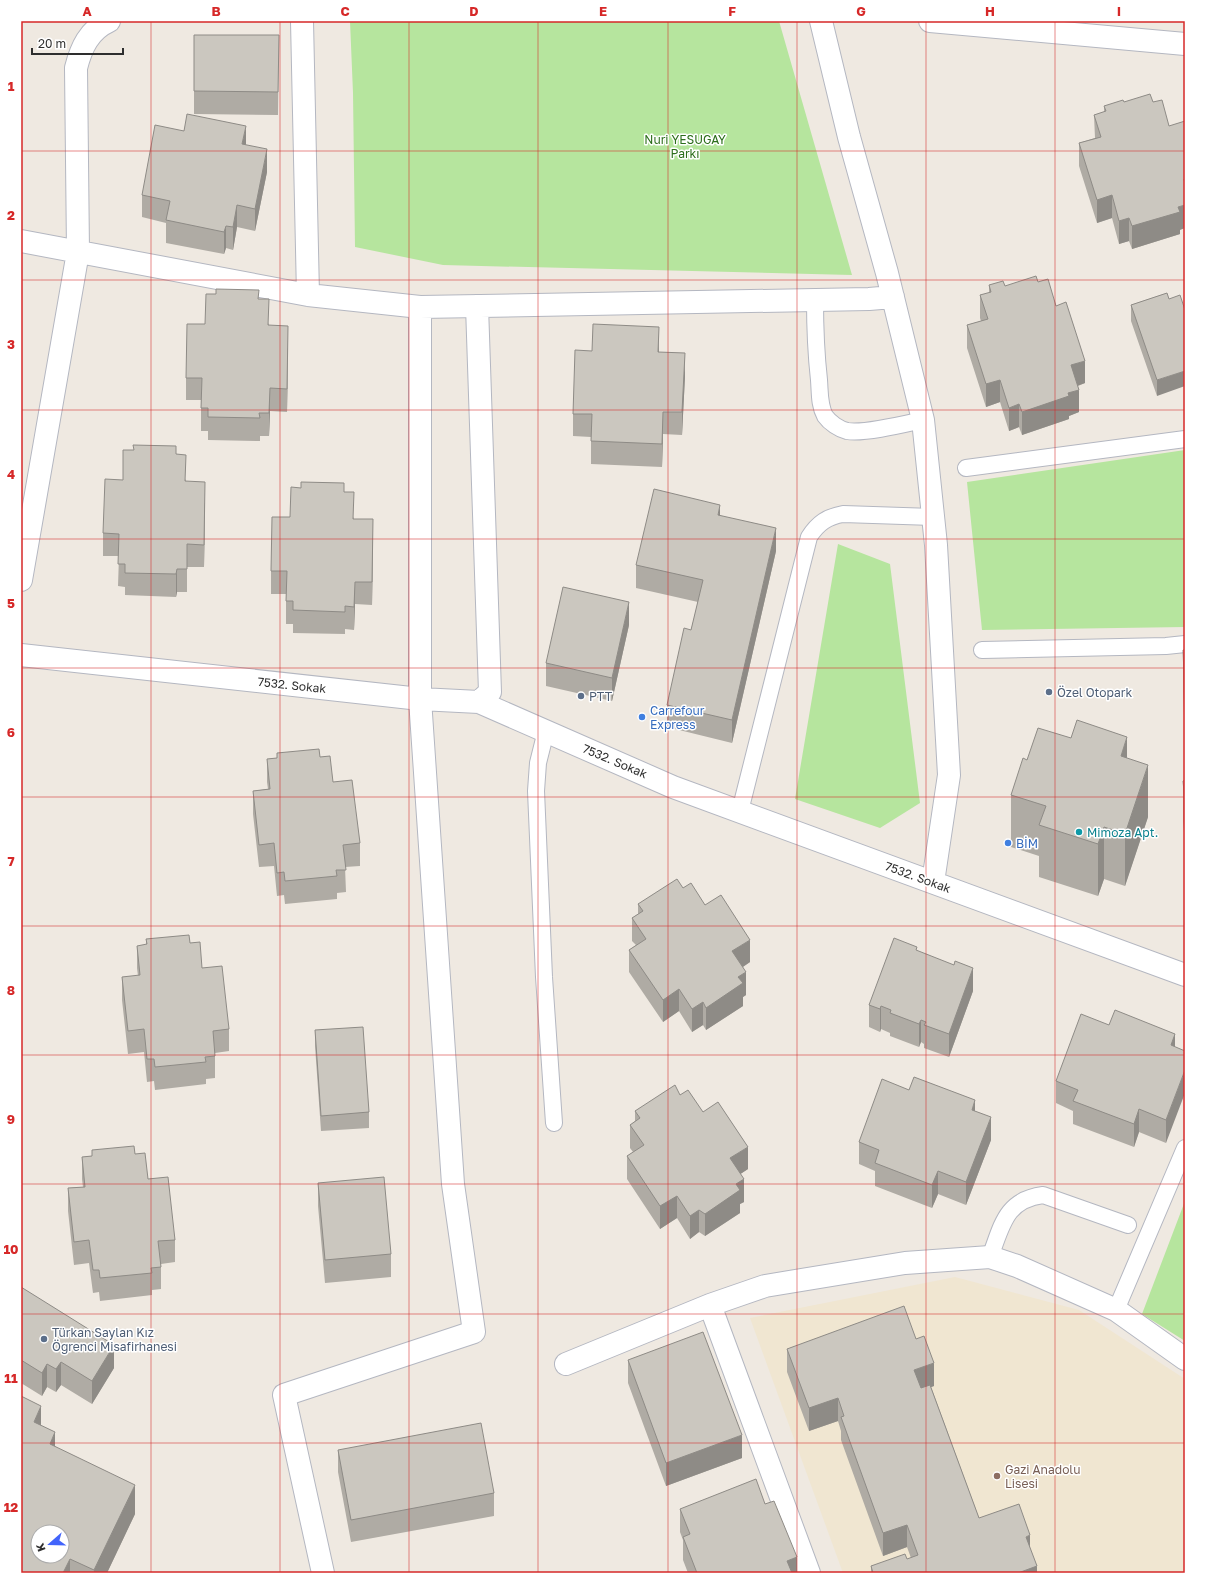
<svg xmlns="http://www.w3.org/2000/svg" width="1206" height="1594" font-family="'Golos Text',sans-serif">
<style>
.education{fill:#f0e6d1}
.green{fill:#b6e59e}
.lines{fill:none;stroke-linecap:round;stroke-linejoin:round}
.lane-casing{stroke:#b4b7c1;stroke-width:18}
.street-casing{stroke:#b4b7c1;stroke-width:24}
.lane{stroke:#fff;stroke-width:16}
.street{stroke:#fff;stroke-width:22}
.wall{fill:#afaba4}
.shaded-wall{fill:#8e8b86}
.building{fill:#cbc7bf;stroke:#8e8b86;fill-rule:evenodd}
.grid{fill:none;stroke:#d62828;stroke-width:1;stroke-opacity:0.55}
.service-dot{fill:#5c6f8a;stroke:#fff;stroke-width:1.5}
.shop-dot{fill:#3f7fe0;stroke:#fff;stroke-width:1.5}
.culture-dot{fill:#0f9aa8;stroke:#fff;stroke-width:1.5}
.education-dot{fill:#8d6e63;stroke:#fff;stroke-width:1.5}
.labels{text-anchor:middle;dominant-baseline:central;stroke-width:3;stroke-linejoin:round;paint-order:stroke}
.park-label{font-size:12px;fill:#2c6e1b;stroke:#fff}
.street-label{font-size:12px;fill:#2e2e2e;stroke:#fff}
.service-label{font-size:12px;fill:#4e5e75;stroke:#fff;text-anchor:start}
.shop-label{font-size:12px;fill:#366cbe;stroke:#fff;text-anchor:start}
.culture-label{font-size:12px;fill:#0d838f;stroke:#fff;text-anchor:start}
.education-label{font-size:12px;fill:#785e54;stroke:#fff;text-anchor:start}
.neatline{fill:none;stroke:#d62828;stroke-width:1.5}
.grid-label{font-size:13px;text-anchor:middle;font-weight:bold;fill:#d62828}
</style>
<rect width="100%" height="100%" fill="#efe9e1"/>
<path class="education" d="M955,1277L1079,1310L1185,1379V1573H843L750,1318Z"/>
<path class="green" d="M350,21H779L852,275L443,265L355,247L353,93Z
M1185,450V627L982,630L967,482Z
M838,544L890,564L920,803L880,828L795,799Z
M1185,1201V1341L1142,1314Z"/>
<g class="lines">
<g class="lane-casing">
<path id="lane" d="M815,300C815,327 816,353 819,380C820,392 819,405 825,416C830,423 839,429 847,431C864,434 905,424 923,420
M966,468L1185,439
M982,650L1166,646L1185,644
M546,731L538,763L536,791L544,977L554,1123
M740,811L809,537C818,523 827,517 843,514L933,517
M990,1257C1002,1226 1005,1200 1043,1195L1128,1225
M1116,1310L1185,1148"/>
</g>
<g class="street-casing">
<path id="street" d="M302,21L308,295
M821,21L849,137L887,273L923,420L936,545L949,775L933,882
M930,21L1185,44
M21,241L308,295L420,307L869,299L893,297
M477,306L490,692L479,702
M21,580L78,252L76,68C81,48 89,30 109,21
M21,655L420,699L479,702L673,787L1185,975
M710,1305L809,1573
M566,1364L710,1305L765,1286L905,1263L990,1257L1017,1266L1116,1310L1185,1359
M323,1573L284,1395L474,1332L453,1184L420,699V307"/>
</g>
<use href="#lane" class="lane"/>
<use href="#street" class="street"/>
</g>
<path class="wall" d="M194,35H279L278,115L194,114Z
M1104,106L1180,230V234L1132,249L1129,241L1119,244L1112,218L1097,223L1079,166V143L1095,138L1094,115L1104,112Z
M246,145L267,172L255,231L237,227L233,250L226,248L224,254L166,243V223L142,217V195Z
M1038,282L1056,306L1085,383L1078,386L1079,412L1069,416V419L1022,435L1019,427L1009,431L1000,402L986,407L967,348V325L981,321L980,318V295L989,293V285L1005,286Z
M1167,293L1157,396L1131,321V305Z
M259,299L269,325L288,349L287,412L270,411L269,436H260V441L208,440V431H201V400H186V378Z
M592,351L659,352L685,376L682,435L663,434L662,467L591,464V437L573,436V414Z
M176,454L186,481L205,504L204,567H187V592H177L176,597L125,595V587L118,586L119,556H103V533L123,480Z
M344,492L354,519L373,542L372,605L355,604L354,630L345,629V634L293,633V624H286V594H271V571L290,517Z
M720,515L776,551L732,743L667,727V705L691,630L698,602L636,588V565Z
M629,625L612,701L546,686V663Z
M1183,650H1185V740L1183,691Z
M320,757L333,782L360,843V866L345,867L346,892L337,893V899L285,904L284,895L277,896L274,866L259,867L253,814V791L268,789L267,782V759Z
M1127,758L1148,817L1125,886L1104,879L1098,896L1039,877V856L1011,847V795L1027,760Z
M1185,780V843L1183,821V781Z
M683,888L705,905L750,962L743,967L746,995L743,997V1006L706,1030L703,1025L692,1032L679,1011L663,1022L629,972V950L636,945L632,941V918L638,914V904Z
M146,939L190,943L202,968L229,1029V1051L215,1053V1078L206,1079V1084L155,1090L154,1081L147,1082L144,1052L128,1054L122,1000V977L138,976L137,968V946L146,945Z
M917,951L973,991L949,1057L924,1048V1044L921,1042L919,1047L890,1036V1033L881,1029L880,1032L869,1027V1005Z
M1109,1025L1175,1034L1166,1143L1139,1132L1134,1147L1073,1124V1111L1056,1103V1081Z
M315,1030L369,1112V1128L321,1131L315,1046Z
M909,1090L975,1111L991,1140L966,1205L938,1194L932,1208L875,1186V1171L859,1164V1142Z
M680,1095L703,1112L748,1169L740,1174L744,1202L740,1204V1213L705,1236L699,1232L690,1239L677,1218L660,1229L627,1179V1156L633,1152L630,1148V1125L635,1121V1111Z
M92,1150L135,1154L148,1179L175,1240V1262L161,1264V1289L152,1290V1295L100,1301L99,1292L93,1293L89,1263L74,1265L68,1211V1188L83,1187L82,1179V1157L92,1156Z
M318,1183L391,1254V1277L325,1283L318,1206Z
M21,1287L114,1368L92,1404L61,1385L56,1392L47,1387L42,1396L21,1383Z
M787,1349L934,1386L931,1387L979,1518L1030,1549L1037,1573H871V1566L907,1559L911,1558L907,1547L883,1556L841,1440V1431L838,1421L809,1431L787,1372Z
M628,1360L742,1458L666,1486L628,1383Z
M41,1426L55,1446L135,1514L107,1573H21Z
M338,1450L494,1493V1516L351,1542L338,1472Z
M765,1504L797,1573H688L683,1560V1540L680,1532V1509Z"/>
<path class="shaded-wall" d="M246,126V149L242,144Z
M267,149V172L255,231V209Z
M1112,195V218L1097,223V200Z
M237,205V227L233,250V227Z
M1185,205V228L1180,230V234L1132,249V226L1178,207Z
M1129,218V241L1119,244V221Z
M226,226V248L224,254V232Z
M288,326V349L287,412V389Z
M659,327V350L658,375V352Z
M685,353V376L682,435V412Z
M1085,361V383L1071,388V365Z
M1185,371V386L1157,396V380Z
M1000,380V402L986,407V384Z
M270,388V411L269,436V413Z
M1079,390V412L1069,416V419L1022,435V412L1068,393Z
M1019,404V427L1009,431V408Z
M663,412V434L662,467V444Z
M205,482V504L204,567V545Z
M720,505V527L718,515Z
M373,519V542L372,605V582Z
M776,528V551L732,743V720Z
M177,569V592L176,597V574Z
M355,582V604L354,630V607Z
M629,602V625L612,701V678Z
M1127,737V789L1121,756Z
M1148,765V817L1125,886V834Z
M1104,827V879L1098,896V844Z
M750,940V962L732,974V951Z
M973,968V991L949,1057V1034Z
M746,972V995L743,997V1006L706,1030V1008L738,977Z
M679,989V1011L663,1022V1000Z
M703,1002V1025L692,1032V1009Z
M881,1006V1029L880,1032V1009Z
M921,1020V1042L919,1047V1024Z
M1175,1034V1057L1171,1045Z
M1185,1070V1093L1166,1143V1120Z
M975,1100V1123L972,1110Z
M1139,1109V1132L1134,1147V1124Z
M991,1117V1140L966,1205V1182Z
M748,1147V1169L730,1181V1158Z
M938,1171V1194L932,1208V1185Z
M744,1179V1202L740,1204V1213L705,1236V1214L736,1184Z
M677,1196V1218L660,1229V1206Z
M699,1210V1232L690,1239V1216Z
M114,1345V1368L92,1404V1381Z
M61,1362V1385L56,1392V1369Z
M934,1363V1386L914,1393V1370Z
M47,1364V1387L42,1396V1373Z
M838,1398V1421L809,1431V1408Z
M41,1406V1436L34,1422Z
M55,1432V1462L50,1444Z
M742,1435V1458L666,1486V1463Z
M135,1485V1514L107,1573H94V1570Z
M907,1525V1547L883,1556V1533Z
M1030,1535V1558L1026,1537Z
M797,1557V1573H787V1561Z
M70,1559V1573H63Z
M1037,1566V1573H1018Z"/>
<path class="building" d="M194,35H279L278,92L194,91Z
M1150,94L1153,102L1162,100L1169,126L1185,121V179H1184L1185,184V205L1178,207L1180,212L1132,226L1129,218L1119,221L1112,195L1097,200L1079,143L1101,137L1094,115L1106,111L1104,106L1123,100L1124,102Z
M187,114L246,126L242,144L267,149L255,209L237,205L233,227L226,226L224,232L166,220L170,201L142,195L155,125L184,131Z
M1036,276L1038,282L1048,279L1056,306L1066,302L1085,361L1071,365L1079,390L1068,393L1069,396L1022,412L1019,404L1009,408L1000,380L986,384L967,325L988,319L980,295L991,292L989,285L1003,281L1005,286Z
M216,289L259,290L258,299H269L268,325L288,326L287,389L270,388L269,413H259L260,418L208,417V408H201L202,378H186L187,324H205L206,294H216Z
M1167,293L1169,299L1180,295L1185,310V371L1157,380L1131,305Z
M593,324L659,327L658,352L685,353L682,412H663L662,444L591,441L592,414H573L575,350L592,351Z
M133,445L176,446V454L186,455L185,481L205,482L204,545L187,544V569H177L176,574L125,573V564H118L119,534L103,533L105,479L123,480V450H134Z
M301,482L344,483V492H354L353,519H373L372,582H355L354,607L345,606V612L293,610V601H286L287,571H271L272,517H290L291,487L301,488Z
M654,489L720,505L718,515L776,528L732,720L667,705L684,628L691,630L703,580L636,565Z
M563,587L629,602L612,678L546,663Z
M1183,650H1185V699Z
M1077,720L1127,737L1121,756L1148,765L1125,834L1104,827L1098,844L1039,825L1046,806L1011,795L1023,758L1027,760L1038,728L1071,738Z
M319,749L320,757L330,756L333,782L352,780L360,843L343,845L346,870H336L337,876L285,881L284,872L277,873L274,843L259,845L253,791L270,789L267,759L277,758V753Z
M1185,780V802L1183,781Z
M677,879L683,888L691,883L705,905L721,895L750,940L732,951L746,972L738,977L743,983L706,1008L703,1002L692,1009L679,989L663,1000L629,950L646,939L632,918L643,911L638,904Z
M189,935L190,943L200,942L202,968L222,966L229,1029L213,1031L215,1056L205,1057L206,1062L155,1067L154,1059H147L144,1029L128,1031L122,977L140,975L137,946L147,944L146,939Z
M894,938L917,947L916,950L954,965L955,961L973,968L949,1034L924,1025L926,1022L921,1020L919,1024L890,1013L891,1010L881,1006L880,1009L869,1005Z
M1115,1010L1175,1034L1171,1045L1185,1051V1070L1166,1120L1139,1109L1134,1124L1073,1101L1078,1090L1056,1081L1081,1014L1109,1025Z
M363,1027L369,1112L321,1116L315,1030Z
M914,1077L975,1100L972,1110L991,1117L966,1182L938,1171L932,1185L875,1163L879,1150L859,1142L882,1079L909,1090Z
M675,1085L680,1095L688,1090L703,1112L718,1102L748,1147L730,1158L744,1179L736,1184L740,1190L705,1214L699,1210L690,1216L677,1196L660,1206L627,1156L644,1145L630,1125L640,1118L635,1111Z
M134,1146L135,1154L145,1153L148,1179L168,1177L175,1240L158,1241L161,1267L151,1268L152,1273L100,1278L99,1270H93L89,1240L74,1242L68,1188L85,1187L82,1157L92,1156V1150Z
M384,1177L391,1254L325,1260L318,1183Z
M21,1287L114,1345L92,1381L61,1362L56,1369L47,1364L42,1373L21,1360Z
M904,1306L916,1339L924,1336L934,1363L914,1370L921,1388L930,1385L979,1518L1019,1504L1030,1535L1026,1537L1037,1566L1018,1573H873L871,1566L905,1554L907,1559L918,1555L907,1525L883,1533L841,1417L844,1416L838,1398L809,1408L787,1349Z
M703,1332L742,1435L666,1463L628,1360Z
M21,1396L41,1406L34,1422L55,1432L50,1444L135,1485L94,1570L70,1559L63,1573H21ZM38,1532H62V1556H38Z
M481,1423L494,1493L351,1520L338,1450Z
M756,1479L765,1504L774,1501L797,1557L787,1561L792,1573H697L683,1537L690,1534L680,1509Z"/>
<path class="grid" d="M151,21V1573M280,21V1573M409,21V1573M538,21V1573M668,21V1573M797,21V1573M926,21V1573M1055,21V1573M21,151H1185M21,280H1185M21,410H1185M21,539H1185M21,668H1185M21,797H1185M21,926H1185M21,1055H1185M21,1184H1185M21,1314H1185M21,1443H1185"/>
<g class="service-dot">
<circle cx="1049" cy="692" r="4"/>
<circle cx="581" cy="696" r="4"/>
<circle cx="44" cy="1339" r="4"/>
</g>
<g class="shop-dot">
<circle cx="642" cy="717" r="4"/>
<circle cx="1008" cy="843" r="4"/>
</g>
<circle class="culture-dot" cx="1079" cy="832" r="4"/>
<circle class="education-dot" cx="997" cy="1476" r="4"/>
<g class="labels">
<g class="park-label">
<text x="685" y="139">Nuri YESUGAY<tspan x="685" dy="14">Parkı</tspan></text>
</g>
<g class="street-label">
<text transform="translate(292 685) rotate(6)">7532. Sokak</text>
<text transform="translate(615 761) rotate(23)">7532. Sokak</text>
<text transform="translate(918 877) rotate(20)">7532. Sokak</text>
</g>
<g class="service-label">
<text x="1057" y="692">Özel Otopark</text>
<text x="589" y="696">PTT</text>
<text x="52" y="1332">Türkan Saylan Kız<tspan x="52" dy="14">Öğrenci Misafirhanesi</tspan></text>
</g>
<g class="shop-label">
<text x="650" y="710">Carrefour<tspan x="650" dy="14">Express</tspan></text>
<text x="1016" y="843">BİM</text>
</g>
<g class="culture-label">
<text x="1087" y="832">Mimoza Apt.</text>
</g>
<g class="education-label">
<text x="1005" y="1469">Gazi Anadolu<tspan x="1005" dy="14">Lisesi</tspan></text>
</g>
</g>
<rect width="1206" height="1594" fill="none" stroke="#ffffff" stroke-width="44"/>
<g transform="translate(50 1544) rotate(250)"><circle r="19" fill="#ffffff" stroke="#ababab"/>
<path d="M0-3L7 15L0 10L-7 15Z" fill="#4264fb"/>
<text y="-6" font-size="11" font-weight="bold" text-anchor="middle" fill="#2e2e2e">K</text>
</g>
<path d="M32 48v6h91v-6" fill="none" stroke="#2e2e2e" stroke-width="2"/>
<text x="38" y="48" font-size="12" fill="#2e2e2e" stroke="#ffffff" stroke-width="3" paint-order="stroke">20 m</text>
<rect x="22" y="22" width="1162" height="1550" class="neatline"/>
<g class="grid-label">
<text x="87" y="16">A</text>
<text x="216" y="16">B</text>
<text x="345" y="16">C</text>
<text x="474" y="16">D</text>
<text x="603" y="16">E</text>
<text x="732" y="16">F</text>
<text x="861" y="16">G</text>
<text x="990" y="16">H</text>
<text x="1119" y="16">I</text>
<text x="11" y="91">1</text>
<text x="11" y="220">2</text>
<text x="11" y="349">3</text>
<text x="11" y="479">4</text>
<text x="11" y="608">5</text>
<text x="11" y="737">6</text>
<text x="11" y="866">7</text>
<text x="11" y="995">8</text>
<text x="11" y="1124">9</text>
<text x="11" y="1254">10</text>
<text x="11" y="1383">11</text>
<text x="11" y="1512">12</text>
</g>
</svg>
